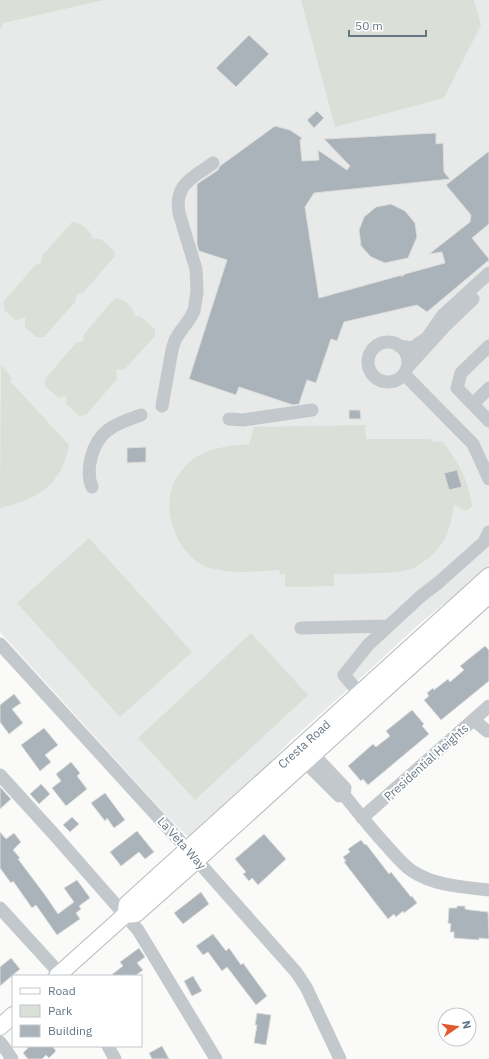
<svg xmlns="http://www.w3.org/2000/svg" width="489" height="1059" font-family="'IBM Plex Sans',sans-serif">
<style>
.built{fill:#e8e9e9}
.green{fill:#dadfd7}
.building{fill:#aab3b9;stroke:#dcdcda}
.lines{fill:none;stroke-linecap:round;stroke-linejoin:round}
.major-casing{stroke:#b5babe;stroke-width:18}
.minor{stroke:#c3c8cc;stroke-width:13}
.major{stroke:#fff;stroke-width:16}
.labels{text-anchor:middle;dominant-baseline:central;stroke-width:4;stroke-linejoin:round;paint-order:stroke}
.street-label{font-size:12px;fill:#657683;stroke:#fff}
</style>
<rect width="100%" height="100%" fill="#fafaf8"/>
<path class="built" d="M105,0H489V567L460,593L441,606L417,626L364,675L288,743L257,777L190,837L186,835L164,813L0,632V30L4,23Z"/>
<path class="green" d="M0,0H105L4,23L0,30Z
M301,0H474L481,25L444,98L335,127Z
M72,222C81,222 91,230 93,239H101L114,251L115,256L83,293L77,294L75,302L44,337H36L25,327V317L16,320L4,310V301L35,265L41,263L42,256Z
M115,298C125,299 133,307 135,316L141,317L155,329V336L125,369L116,370L117,379L87,414L80,416L66,404V396L59,398L45,386V379L76,343L83,341L84,334Z
M1,365L12,378L10,381L69,445C61,486 38,499 0,508Z
M365,425L366,439H431L433,442L440,441L443,442C458,461 469,482 472,506L466,511L454,505C451,528 445,546 426,560C421,564 414,569 407,570C396,573 385,573 374,573C361,574 347,574 334,574V586L285,587V574H279L280,570C255,571 230,575 207,567C181,557 166,522 170,496C172,481 184,465 196,457C211,447 232,446 249,444L254,427Z
M89,538L192,652L120,717L17,603Z
M251,633L308,695L195,800L138,738Z"/>
<path class="building" d="M249,35L269,54L236,87L216,68Z
M317,111L324,118L314,128L307,120Z
M275,126L290,130L302,138L300,140L302,161L319,160L318,150L347,170L350,166L324,139L436,133V144L443,143L444,172L450,179L314,193L305,207L319,298L402,275L401,277L405,274L445,263L442,252L429,254L470,222L471,215L446,185L489,151V224L472,238L489,259V260L427,312L417,305L344,322L337,341L331,339L316,383L307,380L299,404L293,405L239,387L236,395L189,379L227,260L199,251L197,244V184L218,170L220,166Z
M391,204L405,211L415,223L417,237L408,258L385,263L371,257L361,246L359,230L364,217L376,207Z
M349,410H360L361,419H349Z
M146,447V462L127,463V448Z
M457,470L462,487L449,490L444,473Z
M485,646L489,650V681L441,720L424,700L429,696L427,693L433,688L434,690L448,679L450,682L464,670L460,666Z
M14,694L21,703L12,709L23,723L9,734L0,722V705Z
M412,710L424,724L422,726L429,734L368,785L363,779L361,781L348,766L373,744L376,747L390,736L386,731Z
M44,728L58,745L45,755L51,762L40,771L21,745Z
M71,762L80,773L77,776L87,789L66,806L52,788L61,781L56,774Z
M41,784L50,794L39,804L30,794Z
M0,787L11,799L0,809Z
M105,793L125,820L114,828L107,818L105,821L91,803Z
M72,817L79,824L70,832L63,825Z
M137,831L154,852L145,859L139,852L121,866L110,852Z
M0,832L6,839L14,833L21,842L13,850L20,858L18,859L45,895L58,914L74,902L64,888L77,880L90,898L79,906L81,909L76,913L80,919L57,935L36,905L32,908L13,881L11,883L0,868Z
M264,834L286,859L258,885L252,878L249,881L243,874L246,872L235,859Z
M361,840L365,845L366,844L389,874L391,872L411,897L412,896L417,903L404,913L403,911L396,917L394,914L388,919L344,862L346,861L343,857L350,852L348,849Z
M201,892L209,904L183,924L174,913Z
M457,906H465V909L470,910L488,912L489,939L479,938V940L454,938V932H450L451,924L448,923L449,908H457Z
M213,934L226,951L229,948L241,965L243,963L267,996L256,1005L227,967L222,971L208,952L203,955L196,946Z
M139,948L145,957L137,963L143,970L135,976H110L123,966L120,962Z
M11,958L20,969L0,986V967Z
M193,976L202,991L192,996L184,981Z
M257,1013L271,1015L266,1045L254,1043L257,1025H255Z
M30,1046H52L56,1051L49,1058L46,1055L42,1059H28L23,1053Z
M162,1046L169,1059H152L149,1053Z"/>
<g class="lines">
<g class="major-casing">
<path id="major" d="M125,915L127,904L489,576
M57,976L125,915L136,914L197,860L489,595
M0,1027L13,1015"/>
</g>
<path class="minor" d="M368 362a20 20 0 1 1 40 0a20 20 0 1 1-40 0Z
M399,346L412,348L427,338L443,315L489,273
M489,346L461,373L457,388L489,421
M407,368L446,325L473,299
M404,374L473,444L489,479
M473,404L489,388
M162,406L172,350L175,340L180,332L189,320L194,311L197,292L196,269L179,213C174,184 193,178 213,163
M229,419L243,420L312,410
M92,487C85,470 92,442 108,430C117,423 130,419 141,415
M301,628L388,626
M0,644L179,840L296,972L306,987L340,1059
M365,700L344,675L368,645L421,596L438,583L484,542L489,532
M474,720L487,731H489
M313,754L345,788L344,795C358,812 371,829 386,845C394,854 402,864 412,871C435,886 463,887 489,890
M305,762L339,796L344,795
M0,775L52,832L138,930L216,1059
M362,818L489,706
M0,908L62,976
M0,1042L6,1050L12,1059
M108,1046L115,1059"/>
<use href="#major" class="major"/>
</g>
<g class="labels">
<g class="street-label">
<text transform="translate(304 744) rotate(-42)">Cresta Road</text>
<text transform="translate(426 762) rotate(-42)">Presidential Heights</text>
<text transform="translate(182 843) rotate(48)">La Veta Way</text>
</g>
</g>
<rect x="12" y="975" width="130" height="72" fill="#ffffff" stroke="#c1c8cd"/>
<rect x="20" y="988" width="20" height="6" fill="#ffffff" stroke="#c1c8cd"/>
<text x="48" y="995" font-size="12" fill="#657683">Road</text>
<rect x="20" y="1005" width="20" height="12" fill="#dadfd7" stroke="#c1c8cd"/>
<text x="48" y="1015" font-size="12" fill="#657683">Park</text>
<rect x="20" y="1025" width="20" height="12" fill="#aab3b9" stroke="#c1c8cd"/>
<text x="48" y="1035" font-size="12" fill="#657683">Building</text>
<g transform="translate(457 1027) rotate(77)"><circle r="19" fill="#ffffff" stroke="#c1c8cd"/>
<path d="M0-3L7 15L0 10L-7 15Z" fill="#e4572e"/>
<text y="-6" font-size="11" font-weight="bold" text-anchor="middle" fill="#657683">N</text>
</g>
<path d="M349 30v6h77v-6" fill="none" stroke="#657683" stroke-width="2"/>
<text x="355" y="30" font-size="12" fill="#657683" stroke="#ffffff" stroke-width="3" paint-order="stroke">50 m</text>
</svg>
